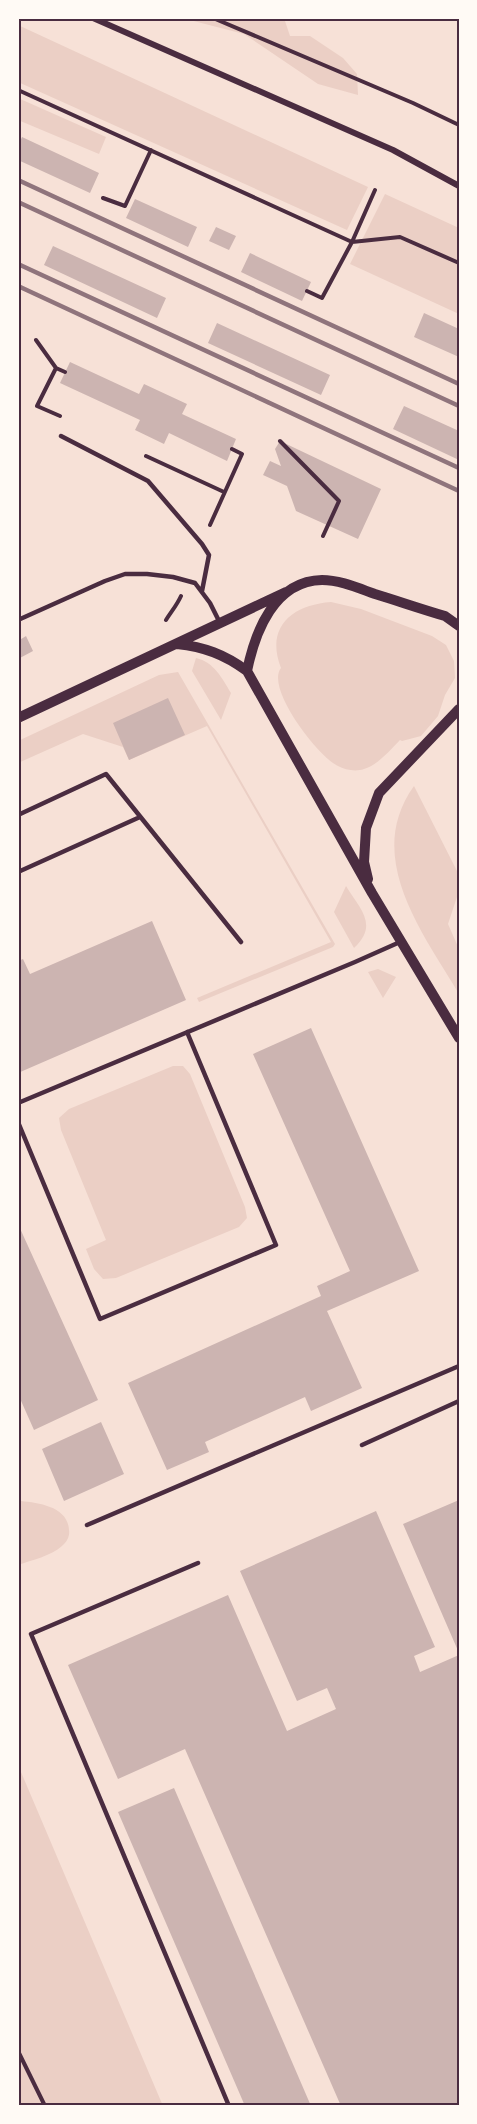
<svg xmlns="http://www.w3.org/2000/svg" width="477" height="2124" font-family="'Fira Sans',sans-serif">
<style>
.green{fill:#ebcfc5}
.building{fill:#ccb4b1}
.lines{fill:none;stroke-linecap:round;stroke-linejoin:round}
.path{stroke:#4a2c40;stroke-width:4}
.service{stroke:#4a2c40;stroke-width:4.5}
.minor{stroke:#4a2c40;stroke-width:6}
.tertiary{stroke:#4a2c40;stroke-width:10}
.rail{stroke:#8f747c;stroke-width:4.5}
.neatline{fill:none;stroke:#4a2c40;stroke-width:2}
</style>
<rect width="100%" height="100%" fill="#f7e1d7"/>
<path class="green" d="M182,18H284L290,36H310L343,58L357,74L358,95L318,84L244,34Z
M18,25L368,187L347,230L18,82Z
M18,98L106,137L99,154L18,120Z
M385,194L459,228V314L350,264Z
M331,602L361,609L432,636L446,645L454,661L455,678L445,695L438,716L421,736L402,741L400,740C390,750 378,765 364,769C356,772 345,770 338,766C318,757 265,688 281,668C265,627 292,605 331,602Z
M196,658C214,662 222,678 231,693L221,720L192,671Z
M178,672L335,944L333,947L199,1002L197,998L331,942L207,726L129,760L123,747L83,734L18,763V741L159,675Z
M414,786L459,875V891L448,924L459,949V994C423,933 363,857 414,786Z
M346,886C360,909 379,925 354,948L334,912Z
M378,969L396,977L383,998L368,972Z
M173,1066H183L190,1074L245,1207L247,1218L239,1227L116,1278L103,1279L94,1269L86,1249L106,1240L61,1130L59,1118L69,1109Z
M21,1501C40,1503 68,1507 69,1530C70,1536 67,1542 62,1546C51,1556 32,1560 18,1565V1502Z
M18,1765L163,2106H18Z"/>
<path class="building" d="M22,137L99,173L90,193L18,160V146Z
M135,199L197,227L188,247L126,218Z
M216,227L236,236L229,250L209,241Z
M53,246L166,298L157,318L44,265Z
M250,253L311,282L302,301L241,272Z
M424,313L459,329V357L414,337Z
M217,323L330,375L321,395L208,343Z
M70,362L139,394L144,384L187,404L182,414L236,439L227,461L169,433L164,444L135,430L140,420L60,383Z
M404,406L459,431V460L393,429Z
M280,441L381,489L358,539L296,511L287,486L263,475L270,461L281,466L275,449Z
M26,636L33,651L18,659V641Z
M168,698L185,735L129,760L113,723Z
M152,921L186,1000L18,1073V961L23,959L30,974Z
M311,1028L419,1271L327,1311L362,1388L311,1411L305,1397L205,1442L209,1452L167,1470L128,1383L321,1296L317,1286L350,1271L253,1054Z
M18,1224L98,1400L34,1430L18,1394Z
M101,1422L124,1474L64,1501L42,1449Z
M459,1500V1653L403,1524Z
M376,1511L435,1647L414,1656L420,1672L459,1655V2106H341L185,1749L118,1779L68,1665L228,1595L287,1731L336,1709L327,1688L297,1701L240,1571Z
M174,1788L311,2106H245L118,1812Z"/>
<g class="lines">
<path class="path" d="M213,18L413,103L459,125
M18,90L352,242L400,237L459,263
M103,198L125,206L151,150
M307,291L322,298L352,242L375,190
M36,340L56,368
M60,416L37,406L56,368L65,372
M280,441L339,501L323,536
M146,456L224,492
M210,525L242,454L232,449
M166,620C171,612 177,605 181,596
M18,2051L45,2106"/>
<path class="service" d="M61,436L148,481L202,544L209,555L202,591
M18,620L105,581L125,574H147L173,577L195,583L210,603L220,623
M18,815L106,774L241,942
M18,872L140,817
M18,1103L355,962L400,942
M18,1122L100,1319L276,1245L187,1032
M362,1445L459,1401
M87,1525L459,1366
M198,1563L31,1634L229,2106"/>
<path class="minor" d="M93,18L393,150L459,186"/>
<path class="tertiary" d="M177,644C204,647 224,654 247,671L372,893L459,1038
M247,671C255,632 274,581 322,580C340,580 358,588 375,594C398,601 421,609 445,616L459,626
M18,718L286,592
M368,879L364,862L366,828L379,793L459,709"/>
<path class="rail" d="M18,180L459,384
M18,202L459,406
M18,264L459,468
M18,286L459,491"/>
</g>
<rect width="477" height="2124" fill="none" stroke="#fffaf5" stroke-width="39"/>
<rect x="20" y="20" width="438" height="2084" class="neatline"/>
</svg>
